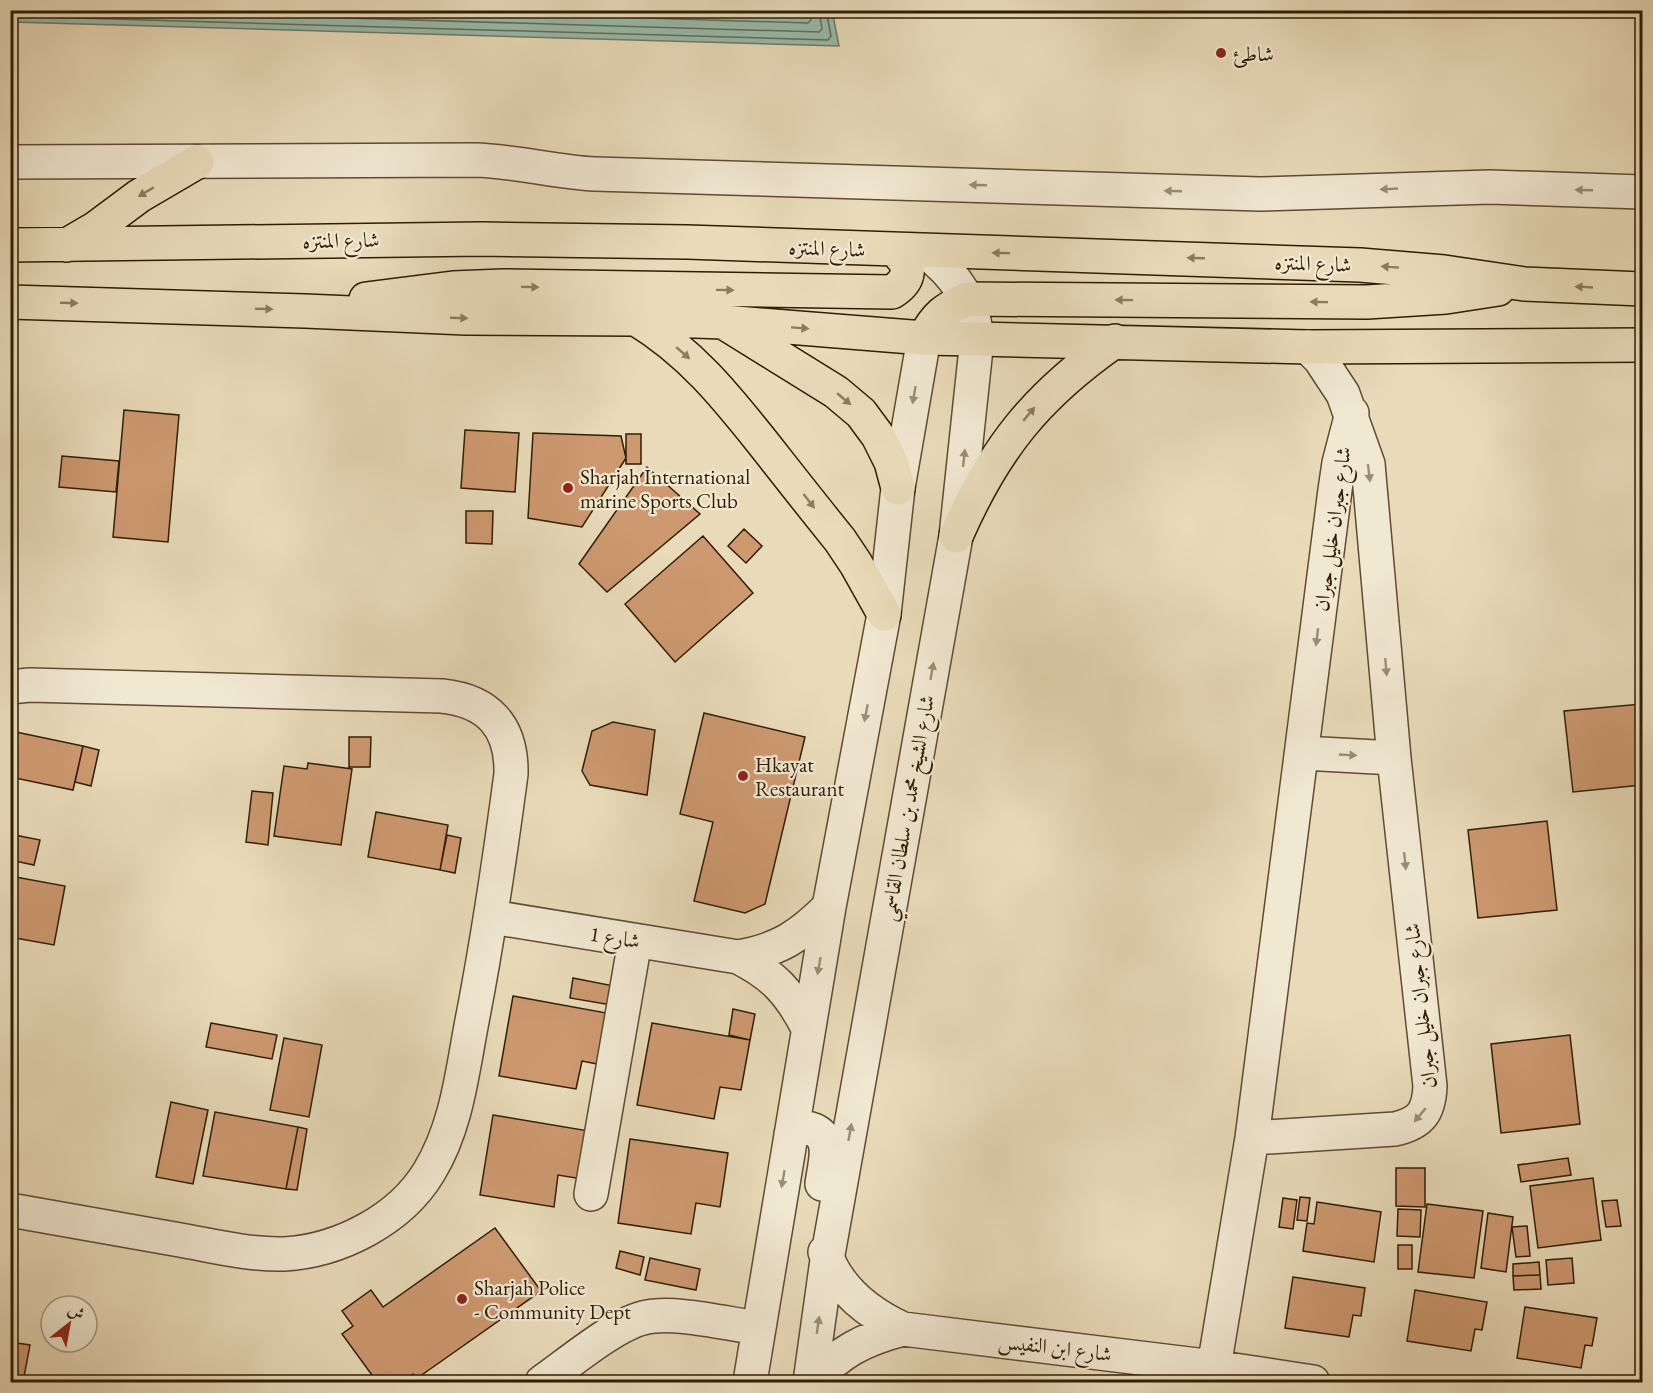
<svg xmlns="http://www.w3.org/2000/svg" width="1653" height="1393" font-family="'EB Garamond',Amiri,serif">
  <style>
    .water { fill: #98bbac; stroke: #6e7c69; stroke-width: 1.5 }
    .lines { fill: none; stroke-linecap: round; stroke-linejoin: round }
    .shore { stroke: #646c58; stroke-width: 1.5 }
    .building { fill: #ce9971; stroke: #2f1d04; stroke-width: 1.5 }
    .minor-casing { stroke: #5e4c32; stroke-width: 36 }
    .major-casing { stroke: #2f1d04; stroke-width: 36 }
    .minor { stroke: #f1e8d2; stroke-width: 33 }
    .major { stroke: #e9dbba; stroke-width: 33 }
    .oneway { fill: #9a8d75 }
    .oneway2 { fill: #8c7c5f }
    .poi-dot { fill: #8f2418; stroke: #f1e8d2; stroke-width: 2 }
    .labels { text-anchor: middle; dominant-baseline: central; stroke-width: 4.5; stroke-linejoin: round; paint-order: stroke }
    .poi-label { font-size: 21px; fill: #2f1d04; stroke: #f1e8d2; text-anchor: start }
    .street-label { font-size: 21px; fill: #2f1d04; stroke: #f1e8d2 }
  </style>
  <rect width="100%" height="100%" fill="#e9dbba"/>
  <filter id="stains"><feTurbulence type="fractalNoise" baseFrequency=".00333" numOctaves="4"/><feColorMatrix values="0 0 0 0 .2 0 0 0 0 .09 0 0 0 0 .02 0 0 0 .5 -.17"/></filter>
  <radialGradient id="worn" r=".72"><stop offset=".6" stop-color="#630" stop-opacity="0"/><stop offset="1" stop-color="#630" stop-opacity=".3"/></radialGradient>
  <path class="water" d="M11 10H832L839 46 11 22Z"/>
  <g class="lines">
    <path class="shore" d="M74 10 819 32 822 29 819 10
      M387 10 808 23 811 20 810 10
      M10 16 828 40 831 36 826 10"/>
  </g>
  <path class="building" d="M124 410 179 415 168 542 113 537Z
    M465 430 519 433 515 492 461 488Z
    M533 433 621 436 626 458 582 527 528 518Z
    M626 434H641V464H626Z
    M62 456 119 461 116 492 59 487Z
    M647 467 700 514 607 592 579 564Z
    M466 511H493L492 544 466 543Z
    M744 529 762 546 746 563 728 546Z
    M703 536 753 593 675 662 625 604Z
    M1642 704V785L1573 792 1564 711Z
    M704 713 805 737 765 904 745 913 694 901 713 822 680 814Z
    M613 722 655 730 647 795 590 785 582 771 592 731Z
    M16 732 83 746 73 790 10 777V759Z
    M349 737H371L370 767H349Z
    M83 746 99 750 91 786 75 782Z
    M308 763 352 769 341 845 274 836 284 766 307 769Z
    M252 791 273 793 268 845 246 842Z
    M376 812 448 825 440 870 368 857Z
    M1547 821 1557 910 1478 918 1468 830Z
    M10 834 40 840 34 865 10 860Z
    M447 835 461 838 455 873 440 870Z
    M10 876 65 886 54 945 10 937Z
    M573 978 614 986 611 1005 570 998Z
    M513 996 612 1014 603 1065 582 1061 576 1089 499 1076Z
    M733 1009 755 1014 750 1040 729 1035Z
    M211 1023 277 1035 272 1059 206 1047Z
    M652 1023 750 1040 741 1090 720 1087 714 1119 637 1105Z
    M1570 1035 1580 1124 1501 1133 1491 1044Z
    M284 1038 322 1045 309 1117 270 1110Z
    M171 1102 208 1110 193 1184 156 1177Z
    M215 1112 298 1127 286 1189 203 1176Z
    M493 1115 589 1131 582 1179 558 1175 554 1207 480 1195Z
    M298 1127 307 1129 297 1190 286 1189Z
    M630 1139 728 1153 720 1207 696 1203 691 1234 618 1223Z
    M1568 1158 1571 1175 1521 1182 1518 1165Z
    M1396 1168H1425V1207L1396 1206Z
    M1593 1178 1601 1240 1538 1248 1530 1186Z
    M1300 1197 1310 1198 1307 1221 1297 1220Z
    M1283 1198 1297 1200 1293 1229 1279 1227Z
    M1617 1200 1621 1226 1606 1227 1602 1201Z
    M1317 1202 1381 1212 1374 1262 1303 1251 1307 1223 1314 1224Z
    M1427 1204 1483 1211 1474 1278 1418 1272Z
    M1398 1209 1421 1210 1420 1237 1397 1236Z
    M1488 1213 1513 1217 1506 1272 1481 1268Z
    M1527 1226 1530 1256 1516 1257 1512 1227Z
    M495 1228 541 1291 416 1379 413 1374 401 1382H377L342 1334 353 1326 342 1311 371 1290 383 1307Z
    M1398 1245H1412V1269H1398Z
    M620 1251 644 1257 640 1275 616 1268Z
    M650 1258 700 1269 696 1290 645 1280Z
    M1572 1258 1574 1283 1548 1285 1546 1260Z
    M1539 1262 1540 1275 1513 1276V1264Z
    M1540 1275 1541 1289 1514 1290 1513 1276Z
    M1293 1277 1365 1288 1361 1316 1353 1315 1349 1337 1285 1328Z
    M1415 1290 1487 1302 1482 1330 1475 1329 1471 1351 1407 1341Z
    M1525 1307 1597 1318 1592 1346 1585 1345 1581 1368 1517 1358Z
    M10 1342 30 1345 23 1382H10Z"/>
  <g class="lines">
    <defs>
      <path id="minor" d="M10 162 475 160C516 161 555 172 595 174L1260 194 1490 187 1642 192
        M10 687 30 685 442 696C489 701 512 727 511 774 500 857 488 939 472 1021 462 1073 457 1126 429 1172 400 1220 339 1251 284 1254 249 1255 214 1246 180 1240 124 1230 67 1220 10 1210
        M1303 753 1394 758
        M492 917 738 957C774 975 790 993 808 1028
        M738 957C779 950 800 936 829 907
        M791 1134C798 1129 805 1126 814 1130 834 1139 824 1166 822 1184
        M1252 1138 1395 1129C1421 1123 1429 1112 1430 1086L1394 758 1368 464 1343 394 1320 359 1308 347
        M591 1194 635 941
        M825 1252C838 1290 868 1313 903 1329L1214 1367 1313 1382
        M1214 1367 1252 1138 1335 490 1339 463 1352 413
        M542 1382C568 1364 614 1325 643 1318 673 1310 727 1324 758 1328
        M750 1382 829 907 884 614 898 488 924 338
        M810 1382 827 1260 956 536 977 339C974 301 955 273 924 251
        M812 1382C839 1352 864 1339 903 1329"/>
      <path id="major" d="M10 245 481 239 687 242 1360 265 1444 272 1524 284 1642 289
        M67 245 96 228 139 196 197 162
        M366 299 453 288 503 286 892 292C911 280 913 264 894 250
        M10 302 305 311 466 318 636 319 724 322 924 338 977 339 1308 347 1642 345
        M636 319C690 352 724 394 763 443 789 476 814 508 840 540L856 564 884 614
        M728 325 836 392 861 413 878 436 891 462 898 488
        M924 338C936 316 944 309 968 299L1367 302 1446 297 1498 289
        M956 536C994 449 1036 396 1115 341"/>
    </defs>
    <use href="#minor" class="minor-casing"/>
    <use href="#major" class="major-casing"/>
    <use href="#minor" class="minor"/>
    <use href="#major" class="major"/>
  </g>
  <defs><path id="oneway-solid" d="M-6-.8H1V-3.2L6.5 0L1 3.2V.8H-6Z" transform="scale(1.5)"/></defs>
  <g class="oneway">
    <use href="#oneway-solid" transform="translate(978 185) rotate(-178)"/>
    <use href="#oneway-solid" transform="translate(1389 189) rotate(177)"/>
    <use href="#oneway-solid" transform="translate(1584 190) rotate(-178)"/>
    <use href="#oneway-solid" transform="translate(1173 191) rotate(-178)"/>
    <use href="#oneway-solid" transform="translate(914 395) rotate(100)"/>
    <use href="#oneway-solid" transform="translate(964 458) rotate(-84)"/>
    <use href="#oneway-solid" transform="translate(1369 473) rotate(83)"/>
    <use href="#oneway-solid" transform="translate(1317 637) rotate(97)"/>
    <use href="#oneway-solid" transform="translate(1386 667) rotate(85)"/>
    <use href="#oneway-solid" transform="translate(932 671) rotate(-80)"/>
    <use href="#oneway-solid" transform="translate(866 713) rotate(101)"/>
    <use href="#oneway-solid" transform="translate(1348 755) rotate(3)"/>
    <use href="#oneway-solid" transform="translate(1405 861) rotate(84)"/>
    <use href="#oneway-solid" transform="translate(819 966) rotate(100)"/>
    <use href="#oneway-solid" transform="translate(1420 1115) rotate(130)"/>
    <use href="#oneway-solid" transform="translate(850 1132) rotate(-80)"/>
    <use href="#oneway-solid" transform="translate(783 1179) rotate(100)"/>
    <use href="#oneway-solid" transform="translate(818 1325) rotate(-82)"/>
  </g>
  <g class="oneway2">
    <use href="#oneway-solid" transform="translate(146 192) rotate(149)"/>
    <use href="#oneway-solid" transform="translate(1001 253) rotate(-179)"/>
    <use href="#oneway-solid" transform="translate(1196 258) rotate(-178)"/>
    <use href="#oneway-solid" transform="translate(1390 267) rotate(-176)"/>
    <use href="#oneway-solid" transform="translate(530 287) rotate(1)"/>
    <use href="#oneway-solid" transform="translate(1584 287) rotate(-177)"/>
    <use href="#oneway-solid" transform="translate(725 290) rotate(1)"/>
    <use href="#oneway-solid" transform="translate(1124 300) rotate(-179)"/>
    <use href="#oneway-solid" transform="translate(1319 302) rotate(-179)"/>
    <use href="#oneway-solid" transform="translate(69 303) rotate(2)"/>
    <use href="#oneway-solid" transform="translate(264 309) rotate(2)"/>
    <use href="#oneway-solid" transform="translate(459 318) rotate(2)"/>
    <use href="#oneway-solid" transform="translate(800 328) rotate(4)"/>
    <use href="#oneway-solid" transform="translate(683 353) rotate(41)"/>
    <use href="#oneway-solid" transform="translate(844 399) rotate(40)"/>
    <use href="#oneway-solid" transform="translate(1029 414) rotate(-50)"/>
    <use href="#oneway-solid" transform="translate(809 501) rotate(52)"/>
  </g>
  <g class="poi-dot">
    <circle cx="1221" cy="53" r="6"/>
    <circle cx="568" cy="488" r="6"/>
    <circle cx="743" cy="776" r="6"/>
    <circle cx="462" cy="1299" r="6"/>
  </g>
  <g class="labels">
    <g class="poi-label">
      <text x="1233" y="53">شاطئ</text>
      <text x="580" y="476">Sharjah International<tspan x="580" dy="24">marine Sports Club</tspan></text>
      <text x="755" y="764">Hkayat<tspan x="755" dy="24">Restaurant</tspan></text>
      <text x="474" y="1287">Sharjah Police<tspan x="474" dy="24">- Community Dept</tspan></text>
    </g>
    <g class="street-label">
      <text transform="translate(341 240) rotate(-1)">شارع المنتزه</text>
      <text transform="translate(827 248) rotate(2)">شارع المنتزه</text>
      <text transform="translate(1313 263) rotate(2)">شارع المنتزه</text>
      <text transform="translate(1332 529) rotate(-82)">شارع جبران خليل جبران</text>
      <text transform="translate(907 808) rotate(-80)">شارع الشيخ محمد بن سلطان القاسمي</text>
      <text transform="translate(615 937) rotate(9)">شارع 1</text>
      <text transform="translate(1420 1006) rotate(-96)">شارع جبران خليل جبران</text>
      <text transform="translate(1055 1347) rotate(7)">شارع ابن النفيس</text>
    </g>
  </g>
  <rect width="1653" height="1393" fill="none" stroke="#e9dbba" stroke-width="36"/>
  <rect x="12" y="12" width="1629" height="1369" fill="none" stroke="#2f1d04" stroke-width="3"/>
  <rect x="18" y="18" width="1617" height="1357" fill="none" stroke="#2f1d04" stroke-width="1.5"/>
  <g transform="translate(69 1324) rotate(31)"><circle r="28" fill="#f1e8d2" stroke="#a39780" stroke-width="1.5"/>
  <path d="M0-4.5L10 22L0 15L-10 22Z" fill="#8f2418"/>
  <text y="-9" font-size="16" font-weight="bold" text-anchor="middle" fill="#2f1d04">ش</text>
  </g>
  <rect width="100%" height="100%" filter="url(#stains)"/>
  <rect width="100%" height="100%" fill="url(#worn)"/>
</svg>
